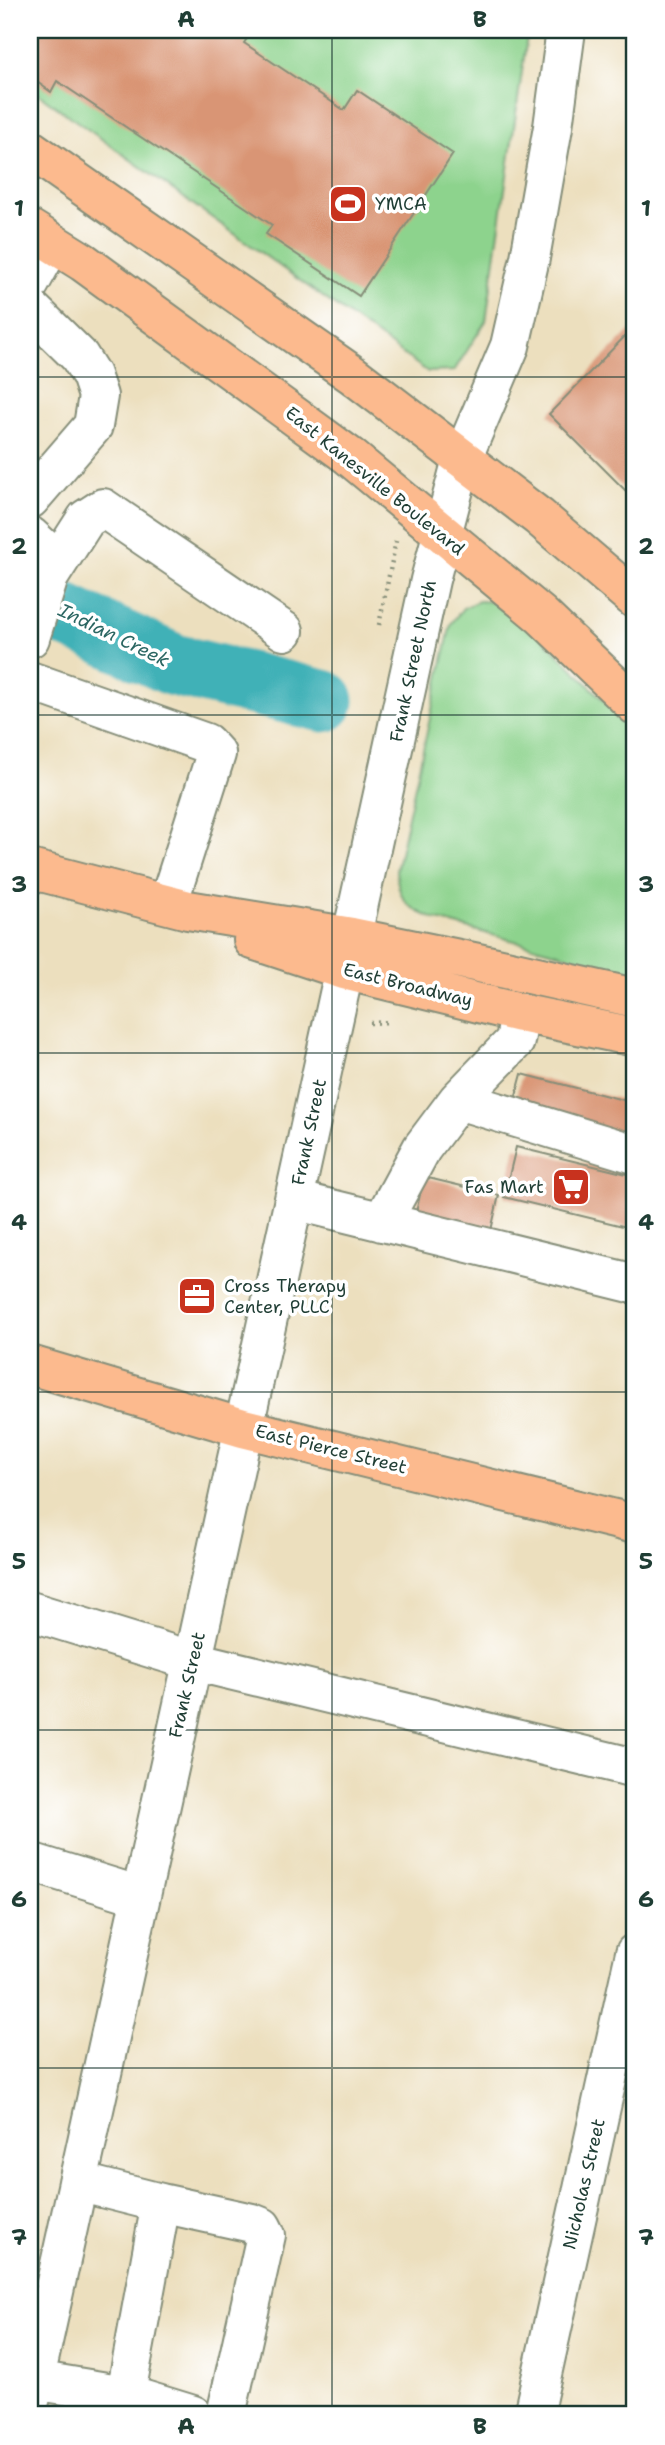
<svg xmlns="http://www.w3.org/2000/svg" width="665" height="2445" font-family="'Shantell Sans',sans-serif">
  <style>
    .green { fill: #8dd38d; stroke: #568860; stroke-width: 2 }
    .lines { fill: none; stroke-linecap: round; stroke-linejoin: round }
    .river { stroke: #40b1b7; stroke-width: 63 }
    .building { fill: #d99575 }
    .minor-casing { stroke: #868e79; stroke-width: 42 }
    .major-casing { stroke: #868e79; stroke-width: 42 }
    .path { stroke: #868e79; stroke-width: 4.5; stroke-dasharray: 2 5; stroke-linecap: butt }
    .minor { stroke: #fff; stroke-width: 38 }
    .major { stroke: #fcba8e; stroke-width: 38 }
    .grid { fill: none; stroke: #1f3d34; stroke-width: 2; stroke-opacity: 0.55 }
    .labels { text-anchor: middle; dominant-baseline: central; stroke-width: 7; stroke-linejoin: round; paint-order: stroke }
    .poi-label { font-size: 18px; fill: #1f3d34; stroke: #fff; text-anchor: start }
    .street-label { font-size: 18px; fill: #1f3d34; stroke: #fff }
    .water-label { font-size: 19px; font-style: italic; fill: #2b6662; stroke: #fff }
    .neatline { fill: none; stroke: #1f3d34; stroke-width: 2.5 }
    .grid-label { font-size: 23px; text-anchor: middle; font-weight: bold; fill: #1f3d34 }
  </style>
  <rect width="100%" height="100%" fill="#fff"/>
  <filter id="ink" filterUnits="userSpaceOnUse"><feTurbulence type="fractalNoise" baseFrequency=".0143" numOctaves="2"/><feDisplacementMap in="SourceGraphic" scale="14" xChannelSelector="R" yChannelSelector="G"/><feConvolveMatrix kernelMatrix="1 2 1 2 8 2 1 2 1" color-interpolation-filters="sRGB"/></filter>
  <filter id="wash" filterUnits="userSpaceOnUse"><feTurbulence type="fractalNoise" baseFrequency=".00686" numOctaves="4" result="noise"/><feDisplacementMap in="SourceGraphic" scale="28" xChannelSelector="R" yChannelSelector="G"/><feGaussianBlur stdDeviation="1.57" result="paint"/><feColorMatrix in="noise" values="0 0 0 0 0 0 0 0 0 0 0 0 0 0 0 0 0 1.4 0 .05"/><feComposite in="paint" operator="in"/></filter>
  <g filter="url(#wash)">
    <rect width="100%" height="100%" fill="#ecdfbe"/>
    <path class="green" d="M30 30H528L486 321 454 371 428 372 30 88Z
      M479 601 498 602 515 610 635 732V974L434 919C407 907 399 902 396 871L451 624 463 608Z"/>
    <g class="lines">
      <path class="river" d="M30 594 60 613 174 665 323 701"/>
    </g>
    <g id="blocks">
      <path class="building" d="M30 30H253L244 43 344 110 357 90 453 154 359 296 266 234 272 225 57 81 51 92 30 77Z
        M635 326V500L549 414Z
        M522 1074 635 1103V1143L512 1111Z
        M516 1147 635 1176V1229L504 1197Z
        M424 1177 499 1195 490 1235 415 1217Z"/>
    </g>
  </g>
  <g filter="url(#ink)">
    <use href="#blocks" fill-opacity="0" stroke="#868e79" stroke-width="2"/>
    <g class="lines">
      <defs>
        <path id="minor" d="M30 283 52 243
          M30 308 79 356 91 375 98 396 93 426 30 499
          M30 536 58 562
          M30 638 49 577 86 519 103 508 284 631
          M30 681 206 743 216 754 168 904
          M458 1100 635 1154
          M294 1200 635 1284
          M382 1222 422 1148 458 1100 515 1041 520 1013
          M30 1611 193 1661 635 1768
          M30 1862 140 1896
          M78 2182 161 2203
          M34 2380 131 2396 193 2415
          M131 2396 127 2388 161 2203 252 2223 262 2227 266 2235 226 2415
          M30 2401 430 580 462 459 510 346 530 258 553 127 566 30
          M533 2415 635 1953"/>
        <path id="major" d="M30 149 353 375 539 517 635 599
          M30 229 83 262 349 456 541 615 635 705
          M30 869 188 910 352 937 474 962 635 998
          M253 940 344 970 520 1013 635 1037
          M30 1365 243 1428 635 1524"/>
      </defs>
      <use href="#minor" class="minor-casing"/>
      <use href="#major" class="major-casing"/>
      <path class="path" d="M379 625 396 541
        M370 1023 389 1022"/>
      <use href="#minor" class="minor"/>
      <use href="#major" class="major"/>
    </g>
  </g>
  <path class="grid" d="M332 30V2415M30 377H635M30 715H635M30 1053H635M30 1392H635M30 1730H635M30 2068H635"/>
  <defs>
    <symbol id="stadium-square" viewBox="-11 -11 22 22"><rect x="-9" y="-9" width="18" height="18" rx="4" fill="#c8321e" stroke="#fff"/><path d="M0-5a6.5 5 0 1 0 0 10a6.5 5 0 1 0 0-10ZM-3.5-1.8h7v3.6h-7Z" fill="#fff"/></symbol>
    <symbol id="supermarket-square" viewBox="-11 -11 22 22"><rect x="-9" y="-9" width="18" height="18" rx="4" fill="#c8321e" stroke="#fff"/><path d="M-6-5.5h2.5l.6 2H6L4.5 2H-2.5L-4.4-4H-6ZM-1.5 3.2a1.3 1.3 0 1 0 .1 0ZM3 3.2a1.3 1.3 0 1 0 .1 0Z" fill="#fff"/></symbol>
    <symbol id="office-square" viewBox="-11 -11 22 22"><rect x="-9" y="-9" width="18" height="18" rx="4" fill="#c8321e" stroke="#fff"/><path d="M-6-3h4V-5.5h4V-3h4V5H-6ZM-1-4.5V-3h2v-1.5ZM-6 0V1H6V0Z" fill="#fff"/></symbol>
  </defs>
  <g fill-rule="evenodd">
    <use href="#stadium-square" x="326" y="182" width="44" height="44"/>
    <use href="#supermarket-square" x="549" y="1165" width="44" height="44"/>
    <use href="#office-square" x="175" y="1274" width="44" height="44"/>
  </g>
  <g class="labels">
    <g class="poi-label">
      <text x="375" y="204">YMCA</text>
      <text x="544" y="1187" text-anchor="end">Fas Mart</text>
      <text x="224" y="1286">Cross Therapy<tspan x="224" dy="21">Center, PLLC</tspan></text>
    </g>
    <g class="street-label">
      <text transform="translate(375 481) rotate(39)">East Kanesville Boulevard</text>
      <text transform="translate(413 661) rotate(-78)">Frank Street North</text>
      <text transform="translate(408 985) rotate(14)">East Broadway</text>
      <text transform="translate(309 1132) rotate(-78)">Frank Street</text>
      <text transform="translate(331 1449) rotate(14)">East Pierce Street</text>
      <text transform="translate(187 1685) rotate(-77)">Frank Street</text>
      <text transform="translate(584 2184) rotate(-77)">Nicholas Street</text>
    </g>
    <g class="water-label">
      <text transform="translate(114 635) rotate(26)">Indian Creek</text>
    </g>
  </g>
  <rect width="665" height="2445" fill="none" stroke="#fff" stroke-width="77"/>
  <rect x="38" y="38" width="588" height="2368" class="neatline"/>
  <g class="grid-label">
    <text x="186" y="27">A</text>
    <text x="480" y="27">B</text>
    <text x="19" y="216">1</text>
    <text x="646" y="216">1</text>
    <text x="19" y="554">2</text>
    <text x="646" y="554">2</text>
    <text x="19" y="892">3</text>
    <text x="646" y="892">3</text>
    <text x="19" y="1230">4</text>
    <text x="646" y="1230">4</text>
    <text x="19" y="1569">5</text>
    <text x="646" y="1569">5</text>
    <text x="19" y="1907">6</text>
    <text x="646" y="1907">6</text>
    <text x="19" y="2245">7</text>
    <text x="646" y="2245">7</text>
    <text x="186" y="2434">A</text>
    <text x="480" y="2434">B</text>
  </g>
</svg>
